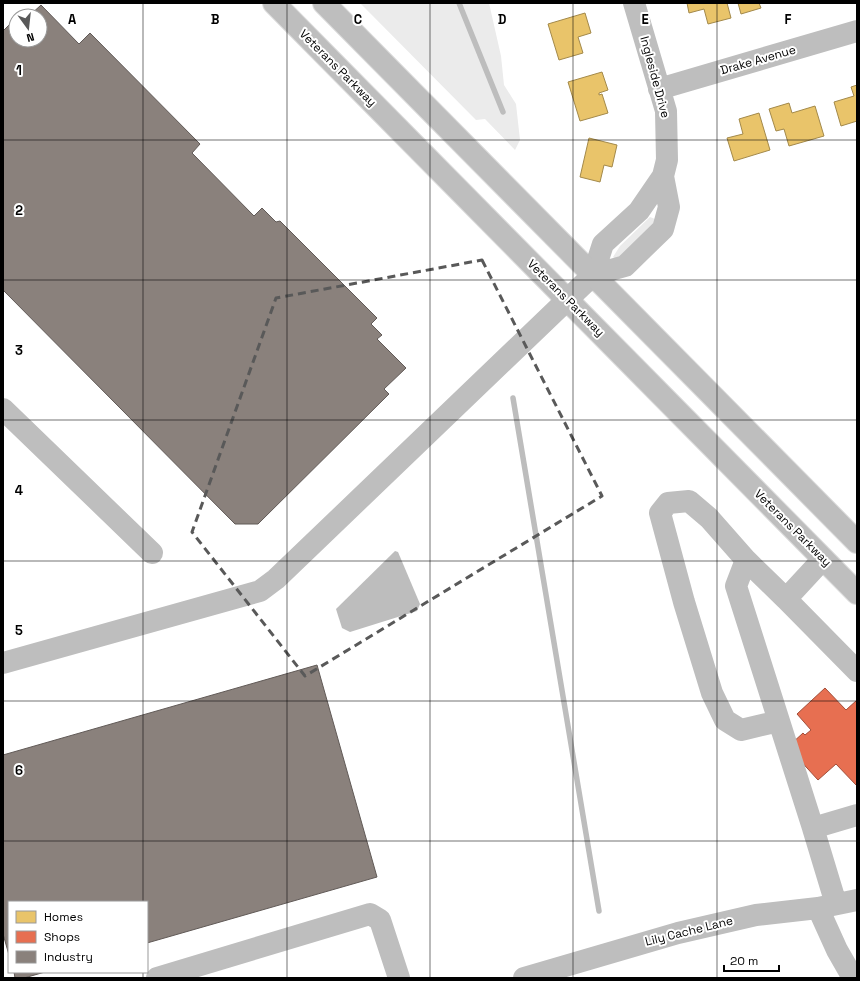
<svg xmlns="http://www.w3.org/2000/svg" width="860" height="981" font-family="'Space Grotesk',sans-serif">
  <style>
    .green { fill: #ebebeb }
    .water { fill: #bdbdbd }
    .homes { fill: #e9c46a; stroke: #a3894a }
    .shops { fill: #e76f51; stroke: #a24e39 }
    .industry { fill: #8a817c; stroke: #615a57 }
    .lines { fill: none; stroke-linecap: round; stroke-linejoin: round }
    .stream { stroke: #bdbdbd; stroke-width: 5.5 }
    .major-casing { stroke: #dbdbdb; stroke-width: 24 }
    .minor { stroke: #bebebe; stroke-width: 22 }
    .major { stroke: #bebebe; stroke-width: 22 }
    .marked { fill: none; stroke: #595959; stroke-width: 3; stroke-dasharray: 8 5; stroke-linejoin: round }
    .grid { fill: none; stroke: #000; stroke-width: 1; stroke-opacity: 0.55 }
    .labels { text-anchor: middle; dominant-baseline: central; stroke-width: 4; stroke-linejoin: round; paint-order: stroke }
    .street-label { font-size: 12px; fill: #000; stroke: #fff }
    .grid-label { font-size: 13px; text-anchor: middle; font-weight: bold; fill: #000; stroke: #fff; stroke-width: 4; stroke-linejoin: round; paint-order: stroke }
  </style>
  <rect width="100%" height="100%" fill="#fff"/>
  <path class="green" d="M360 3H489L501 56 504 85 516 104 520 140 515 150 485 119 476 120Z
    M650 217 655 219V225L617 260 613 257 620 246Z"/>
  <path class="water" d="M395 551 398 552 420 604 417 611 350 632 342 628 336 609Z"/>
  <path class="homes" d="M687 3H727L731 18 708 24 704 9 689 13Z
    M738 3H759L761 8 741 14Z
    M585 13 591 33 578 37 583 53 559 60 548 24Z
    M602 72 608 90 599 93V95L602 94 608 113 580 121 568 82Z
    M857 85V121L841 126 834 102 854 96 851 87Z
    M789 103 792 113 815 106 824 136 789 146 784 129 776 131 769 109Z
    M759 113 770 150 734 161 727 138 743 134 739 119Z
    M589 138 617 145 612 167 604 165 600 182 580 177Z"/>
  <path class="shops" d="M825 688 846 710 857 700V786L836 764 818 780 797 757 791 744 803 733 805 735 811 730 797 714Z"/>
  <path class="industry" d="M41 5 79 44 90 33 200 144 192 153 254 216 262 208 276 222 280 221 377 318 371 324 382 335 377 339 406 368 384 389 389 394 258 524H235L3 290V31L13 21 16 23V40H40V16H29Z
    M317 665 377 877 147 943V902H9V955L3 934V755Z
    M14 972H45L24 978H15Z"/>
  <g class="lines">
    <path class="stream" d="M459 3 503 112
      M513 398 599 911"/>
    <defs>
      <path id="major" d="M274 3 857 593
        M324 3 857 542"/>
    </defs>
    <use href="#major" class="major-casing"/>
    <path class="minor" d="M659 89 857 31
      M593 275 603 244 639 211 663 176 667 160 666 111 634 3
      M3 409 152 553
      M823 559 786 599 857 671
      M746 560 709 518 689 501 668 503 660 513 684 602 712 693 725 720 741 730 779 721
      M786 599 746 560 736 586 813 828
      M3 663 260 591 276 579 593 275 625 266 663 229 669 207 663 176
      M836 904 813 828 857 815
      M818 908 837 950 853 978
      M157 978 370 914 380 920 399 978
      M524 978 678 933 756 915 818 908 857 900"/>
    <use href="#major" class="major"/>
  </g>
  <path class="marked" d="M482 260 602 496 305 676 192 532 276 298Z"/>
  <path class="grid" d="M143 3V902M287 3V978M430 3V978M573 3V978M717 3V978M3 140H857M3 280H857M3 420H857M3 561H857M3 701H857M3 841H857M143 972V978"/>
  <g class="labels">
    <g class="street-label">
      <text transform="translate(758 60) rotate(-16)">Drake Avenue</text>
      <text transform="translate(338 68) rotate(45)">Veterans Parkway</text>
      <text transform="translate(655 77) rotate(75)">Ingleside Drive</text>
      <text transform="translate(566 298) rotate(45)">Veterans Parkway</text>
      <text transform="translate(793 528) rotate(45)">Veterans Parkway</text>
      <text transform="translate(689 931) rotate(-14)">Lily Cache Lane</text>
    </g>
  </g>
  <g class="grid-label">
    <text x="72" y="24">A</text>
    <text x="215" y="24">B</text>
    <text x="358" y="24">C</text>
    <text x="502" y="24">D</text>
    <text x="645" y="24">E</text>
    <text x="788" y="24">F</text>
    <text x="19" y="75">1</text>
    <text x="19" y="215">2</text>
    <text x="19" y="355">3</text>
    <text x="19" y="495">4</text>
    <text x="19" y="635">5</text>
    <text x="19" y="775">6</text>
  </g>
  <rect width="860" height="981" fill="none" stroke="#000000" stroke-width="8"/>
  <rect x="8" y="901" width="140" height="72" fill="#ffffff" stroke="#999999"/>
  <rect x="16" y="911" width="20" height="12" fill="#e9c46a" stroke="#999999"/>
  <text x="44" y="921" font-size="12" fill="#000000">Homes</text>
  <rect x="16" y="931" width="20" height="12" fill="#e76f51" stroke="#999999"/>
  <text x="44" y="941" font-size="12" fill="#000000">Shops</text>
  <rect x="16" y="951" width="20" height="12" fill="#8a817c" stroke="#999999"/>
  <text x="44" y="961" font-size="12" fill="#000000">Industry</text>
  <g transform="translate(28 28) rotate(165)"><circle r="19" fill="#ffffff" stroke="#999999"/>
  <path d="M0-3L7 15L0 10L-7 15Z" fill="#595959"/>
  <text y="-6" font-size="11" font-weight="bold" text-anchor="middle" fill="#000000">N</text>
  </g>
  <path d="M724 965v6h55v-6" fill="none" stroke="#000000" stroke-width="2"/>
  <text x="730" y="965" font-size="12" fill="#000000" stroke="#ffffff" stroke-width="3" paint-order="stroke">20 m</text>
</svg>
